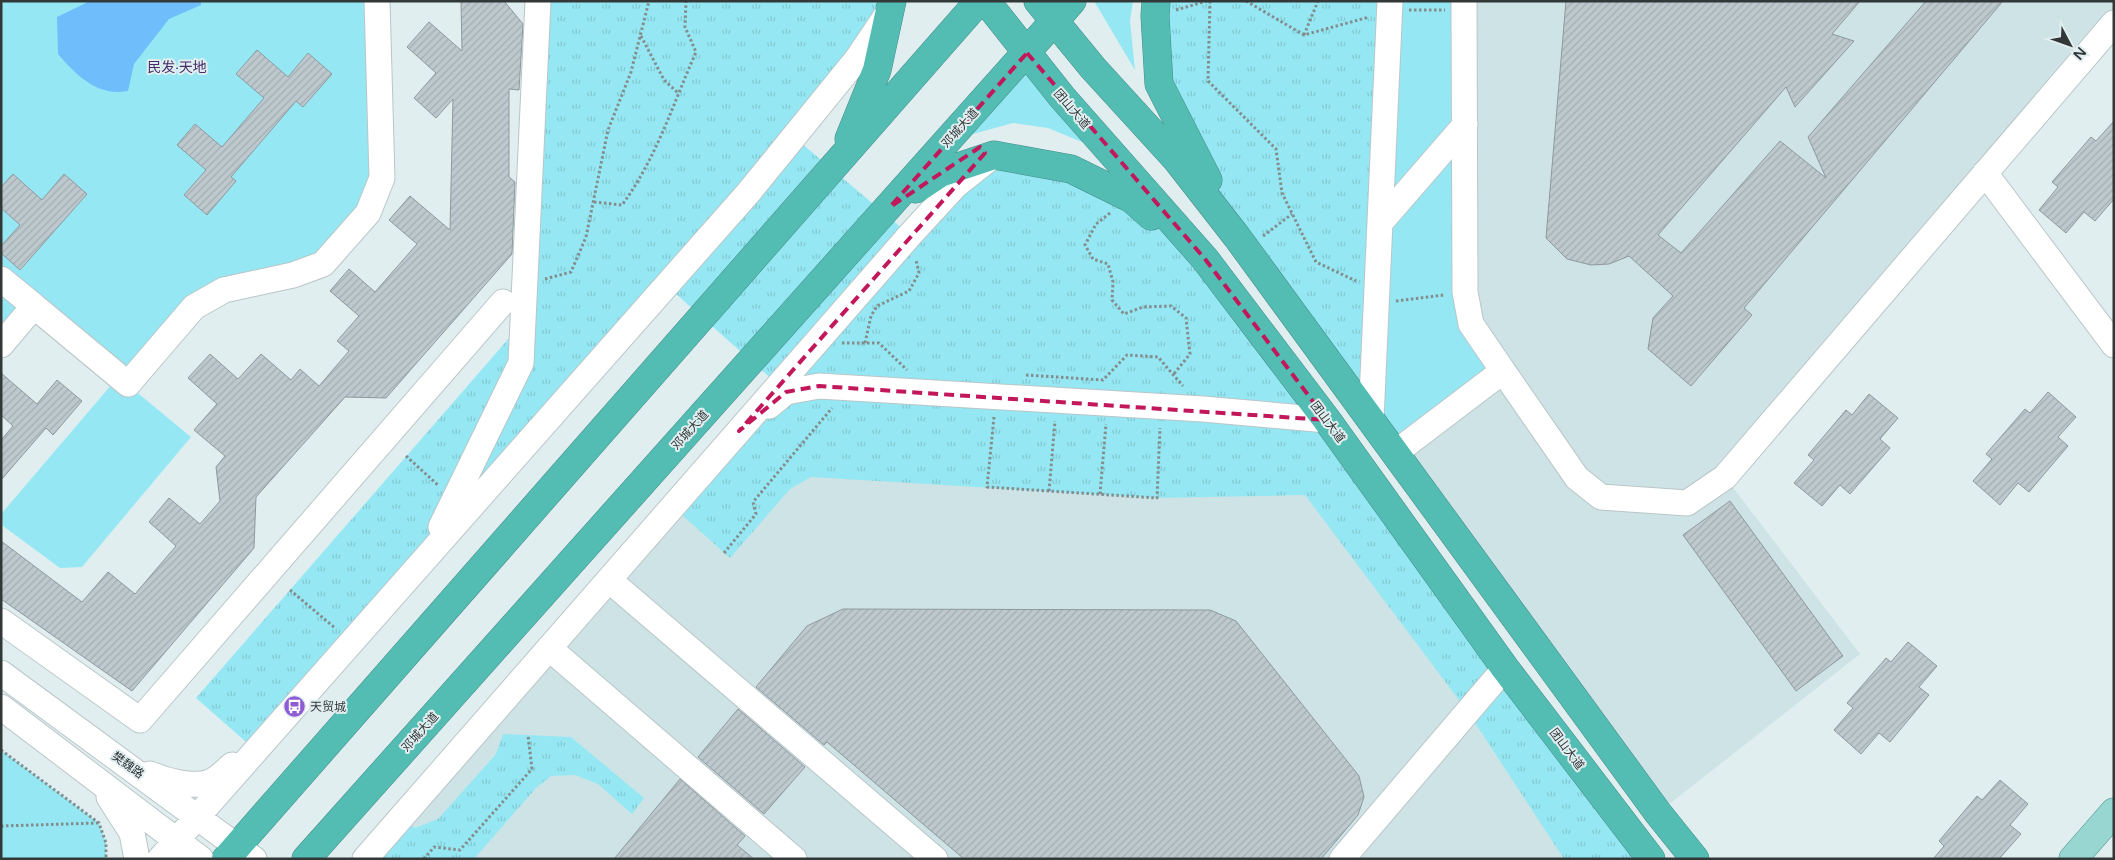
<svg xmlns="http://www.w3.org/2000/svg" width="2115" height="860" font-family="'Varela Round','Noto Sans SC',sans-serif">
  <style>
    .built { fill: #cde3e6 }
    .green { fill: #95e8f3 }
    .park { fill: url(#park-tufts) }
    .water { fill: #6fbefb }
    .building { fill: url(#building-hatch); stroke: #8e999e }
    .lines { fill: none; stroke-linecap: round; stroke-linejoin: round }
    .minor-casing { stroke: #b9c6c8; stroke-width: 27 }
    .major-casing { stroke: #478d88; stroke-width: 29 }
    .highway-casing { stroke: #478d88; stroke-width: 29 }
    .path { stroke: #848d8e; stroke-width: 3; stroke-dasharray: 2.5 2.5; stroke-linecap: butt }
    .minor { stroke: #fff; stroke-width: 25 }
    .major { stroke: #98d7d1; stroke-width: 28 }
    .highway { stroke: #53bcb3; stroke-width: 28 }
    .marked { fill: none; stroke: #c2185b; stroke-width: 4; stroke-dasharray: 10 6; stroke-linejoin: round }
    .labels { text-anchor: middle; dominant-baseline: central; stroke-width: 4; stroke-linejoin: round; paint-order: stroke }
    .street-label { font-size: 12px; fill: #323738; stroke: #e1eef0 }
    .poi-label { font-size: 12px; fill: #323738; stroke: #e1eef0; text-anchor: start }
    .neighbourhood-label { font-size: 14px; fill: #452e69; stroke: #e1eef0 }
  </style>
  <defs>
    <pattern id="park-tufts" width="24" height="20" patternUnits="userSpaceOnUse" patternTransform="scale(1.25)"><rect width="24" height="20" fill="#95e8f3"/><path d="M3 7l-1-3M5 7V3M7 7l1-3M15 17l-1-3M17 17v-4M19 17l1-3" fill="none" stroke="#81c8d1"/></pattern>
    <pattern id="building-hatch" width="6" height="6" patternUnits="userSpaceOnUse" patternTransform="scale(1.25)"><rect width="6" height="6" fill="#bdc9ce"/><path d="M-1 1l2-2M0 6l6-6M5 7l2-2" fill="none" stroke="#a3adb2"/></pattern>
  </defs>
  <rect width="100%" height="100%" fill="#e1eef0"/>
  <path class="built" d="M1390 1H2114V23L1725 477 1860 654 1658 813 1371 420Z
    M1327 420 1651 859H365L739 431Z"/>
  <path class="green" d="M1 1H377L382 178 323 264 224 290 128 385 191 437 82 567 60 568 3 526 2 513 118 377 34 307 1 345Z
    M1094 1H1133L1130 21 1135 70Z
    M1390 1H1464L1465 292 1503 371 1395 453 1371 420Z
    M1028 69 1087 144 1048 128 1013 123 962 137Z
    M1 750 99 823 106 843V859H1Z"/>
  <path class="park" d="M538 1H892L794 137 910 235 994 155 1132 199 1205 259 1651 859H1564L1468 712 1305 495 1157 498 811 477 790 489 730 558 673 507 786 392 666 285 253 748 196 698 524 321Z
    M1156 1H1390L1371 420 1237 237 1159 84Z
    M503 734 571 737 644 798 632 814 598 784 575 775 551 776 536 788 474 859H365L402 817 415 828 438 819 496 754Z"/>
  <path class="water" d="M90 1H201V5L169 19 134 64 128 91C98 97 76 75 58 54L57 17Z"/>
  <path class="building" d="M461 1H504L523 24 519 90 509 89V177L515 182 512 254 386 398 345 397 256 497 254 548 132 691 1 599V541L82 602 108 572 135 594 176 546 149 522 169 498 200 524 220 501 216 467 225 456 194 430 217 404 188 378 210 354 238 379 261 354 291 380 300 369 319 386 349 351 337 341 359 316 330 291 349 269 375 292 417 244 389 220 410 196 450 230 453 99 436 118 414 98 436 73 407 47 429 22 462 51Z
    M1566 1H1860L1832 34 1854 41 1795 107 1786 87 1658 235 1681 253 1780 141 1826 178 1808 137 1926 1H2003L1744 308 1752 315 1691 386 1648 349 1653 318 1673 296 1629 256 1609 264 1591 265 1567 259 1546 238Z
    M257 50 288 77 308 53 332 74 303 107 296 101 231 177 236 181 207 215 184 195 206 170 177 145 195 124 222 147 264 98 236 74Z
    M2114 121V199L2095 221 2084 212 2066 233 2039 210 2058 187 2052 182 2091 137 2096 141Z
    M13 174 42 200 64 174 87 194 20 270 1 253V246L20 225 1 208V187Z
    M1 373 37 404 57 380 82 401 53 435 46 428 1 480V440L13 426 1 415Z
    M2048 392 2076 417 2058 437 2068 446 2029 492 2018 483 2000 505 1973 481 1992 459 1986 454 2025 409 2030 413Z
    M1869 394 1898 418 1880 439 1890 448 1850 494 1840 485 1822 506 1794 483 1814 460 1808 455 1846 410 1852 415Z
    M1730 501 1843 656 1796 691 1683 535Z
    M843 609 1210 610 1236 621 1359 776 1364 797 1358 815 1321 859H964L827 742 824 745 756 687 807 626Z
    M1908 642 1937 666 1919 687 1929 695 1890 742 1879 733 1861 754 1834 730 1853 708 1847 703 1886 658 1891 662Z
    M738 709 805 767 764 814 698 757Z
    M680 779 745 836 737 845 754 859H614Z
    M2000 780 2028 804 2010 825 2021 834 1999 859H1933L1944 846 1939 841 1977 796 1982 800Z"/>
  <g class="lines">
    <defs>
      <path id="minor" d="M1464 1 1465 292 1471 324 1503 371
        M1985 173 2114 345
        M1380 223 1465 125
        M1 279 34 306 1 345
        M34 306 128 384 194 307 224 290 293 275 323 264 368 213 382 178 377 1
        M769 406 786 392 819 386 1203 409 1327 420
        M1371 420 1390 1
        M1395 453 1503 371 1577 478 1601 497 1687 503 1725 477 2114 23
        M441 527 521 363 538 1
        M609 580 935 859
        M1 621 140 720 503 302
        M549 648 794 859
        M1 673 254 859
        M1 707 201 859
        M150 774C166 781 192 788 210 782 218 779 226 770 232 765
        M109 797 132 833 137 859
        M160 859 749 192 857 59 888 13
        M365 859 910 235 955 186 989 159
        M1342 859 1505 668"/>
      <path id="major" d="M2073 859 2114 812"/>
      <path id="highway" d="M986 1 1062 97 1205 259 1327 420 1505 668 1651 859
        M1038 1 1093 68 1177 160 1237 237 1658 813 1695 859
        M1156 1 1155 16 1159 84 1208 180
        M849 139 877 70 892 1
        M916 189 940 173 994 155 1071 169 1132 199 1151 216
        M226 859 979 1
        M306 859 1072 1"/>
    </defs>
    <use href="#minor" class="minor-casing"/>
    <use href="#major" class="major-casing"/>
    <use href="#highway" class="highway-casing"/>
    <path class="path" d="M1210 1 1208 81 1276 149 1282 193 1316 262 1356 281
      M1246 1 1304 35 1369 17
      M1176 10 1207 1
      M1409 10H1445
      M1304 35 1318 1
      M641 36 664 80 678 93
      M594 202 622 205C656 159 673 104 696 52L685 27 686 1
      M1110 213 1096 224 1085 245 1093 259 1108 264 1113 282 1112 300 1124 314 1143 307 1171 306 1186 318 1190 354 1173 375
      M1263 236 1292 214
      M545 279 571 272 586 237 608 130 631 72 649 1
      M1396 301 1444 295
      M842 343H879L907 370
      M865 343 871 316 877 306 909 291 919 273 916 260
      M1026 375 1103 380 1127 355 1158 357 1183 386
      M994 417 987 487 1157 498 1160 428
      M406 456 439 486
      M1049 491 1055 421
      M1100 494 1106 424
      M724 553 756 514 753 502 832 408
      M290 590 335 628
      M1 750 99 823 106 843V859
      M1 826 98 823
      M424 859 434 847 460 850 532 769 528 735"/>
    <use href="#minor" class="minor"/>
    <use href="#major" class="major"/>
    <use href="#highway" class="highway"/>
  </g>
  <path class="marked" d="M1027 53 1205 259 1327 420 819 386 786 392 739 431 985 153 980 147 890 207Z"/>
  <defs>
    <symbol id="bus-disc" viewBox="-11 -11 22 22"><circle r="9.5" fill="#8e5dd6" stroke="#e1eef0"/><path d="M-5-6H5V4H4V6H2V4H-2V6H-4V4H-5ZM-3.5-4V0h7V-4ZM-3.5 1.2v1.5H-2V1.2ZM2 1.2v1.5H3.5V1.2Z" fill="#fff"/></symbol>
  </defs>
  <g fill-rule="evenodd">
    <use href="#bus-disc" x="282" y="694" width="25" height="25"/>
  </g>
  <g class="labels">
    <g class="street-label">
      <text transform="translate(1072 109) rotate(49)">团山大道</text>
      <text transform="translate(960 128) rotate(-48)">邓城大道</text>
      <text transform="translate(1328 422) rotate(53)">团山大道</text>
      <text transform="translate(690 430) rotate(-48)">邓城大道</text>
      <text transform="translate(420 732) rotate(-48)">邓城大道</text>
      <text transform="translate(1567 749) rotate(53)">团山大道</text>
      <text transform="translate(128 765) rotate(36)">樊魏路</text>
    </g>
    <g class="poi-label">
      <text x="310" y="707">天贸城</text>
    </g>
    <g class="neighbourhood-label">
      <text x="177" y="67">民发·天地</text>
    </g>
  </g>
  <rect width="2115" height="860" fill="none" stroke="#323738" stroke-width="5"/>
  <g transform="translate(2070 45) rotate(131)" stroke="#e1eef0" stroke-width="4" paint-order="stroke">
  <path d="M0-4L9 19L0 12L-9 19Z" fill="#323738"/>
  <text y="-8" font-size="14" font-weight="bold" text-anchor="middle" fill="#323738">N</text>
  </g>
</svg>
